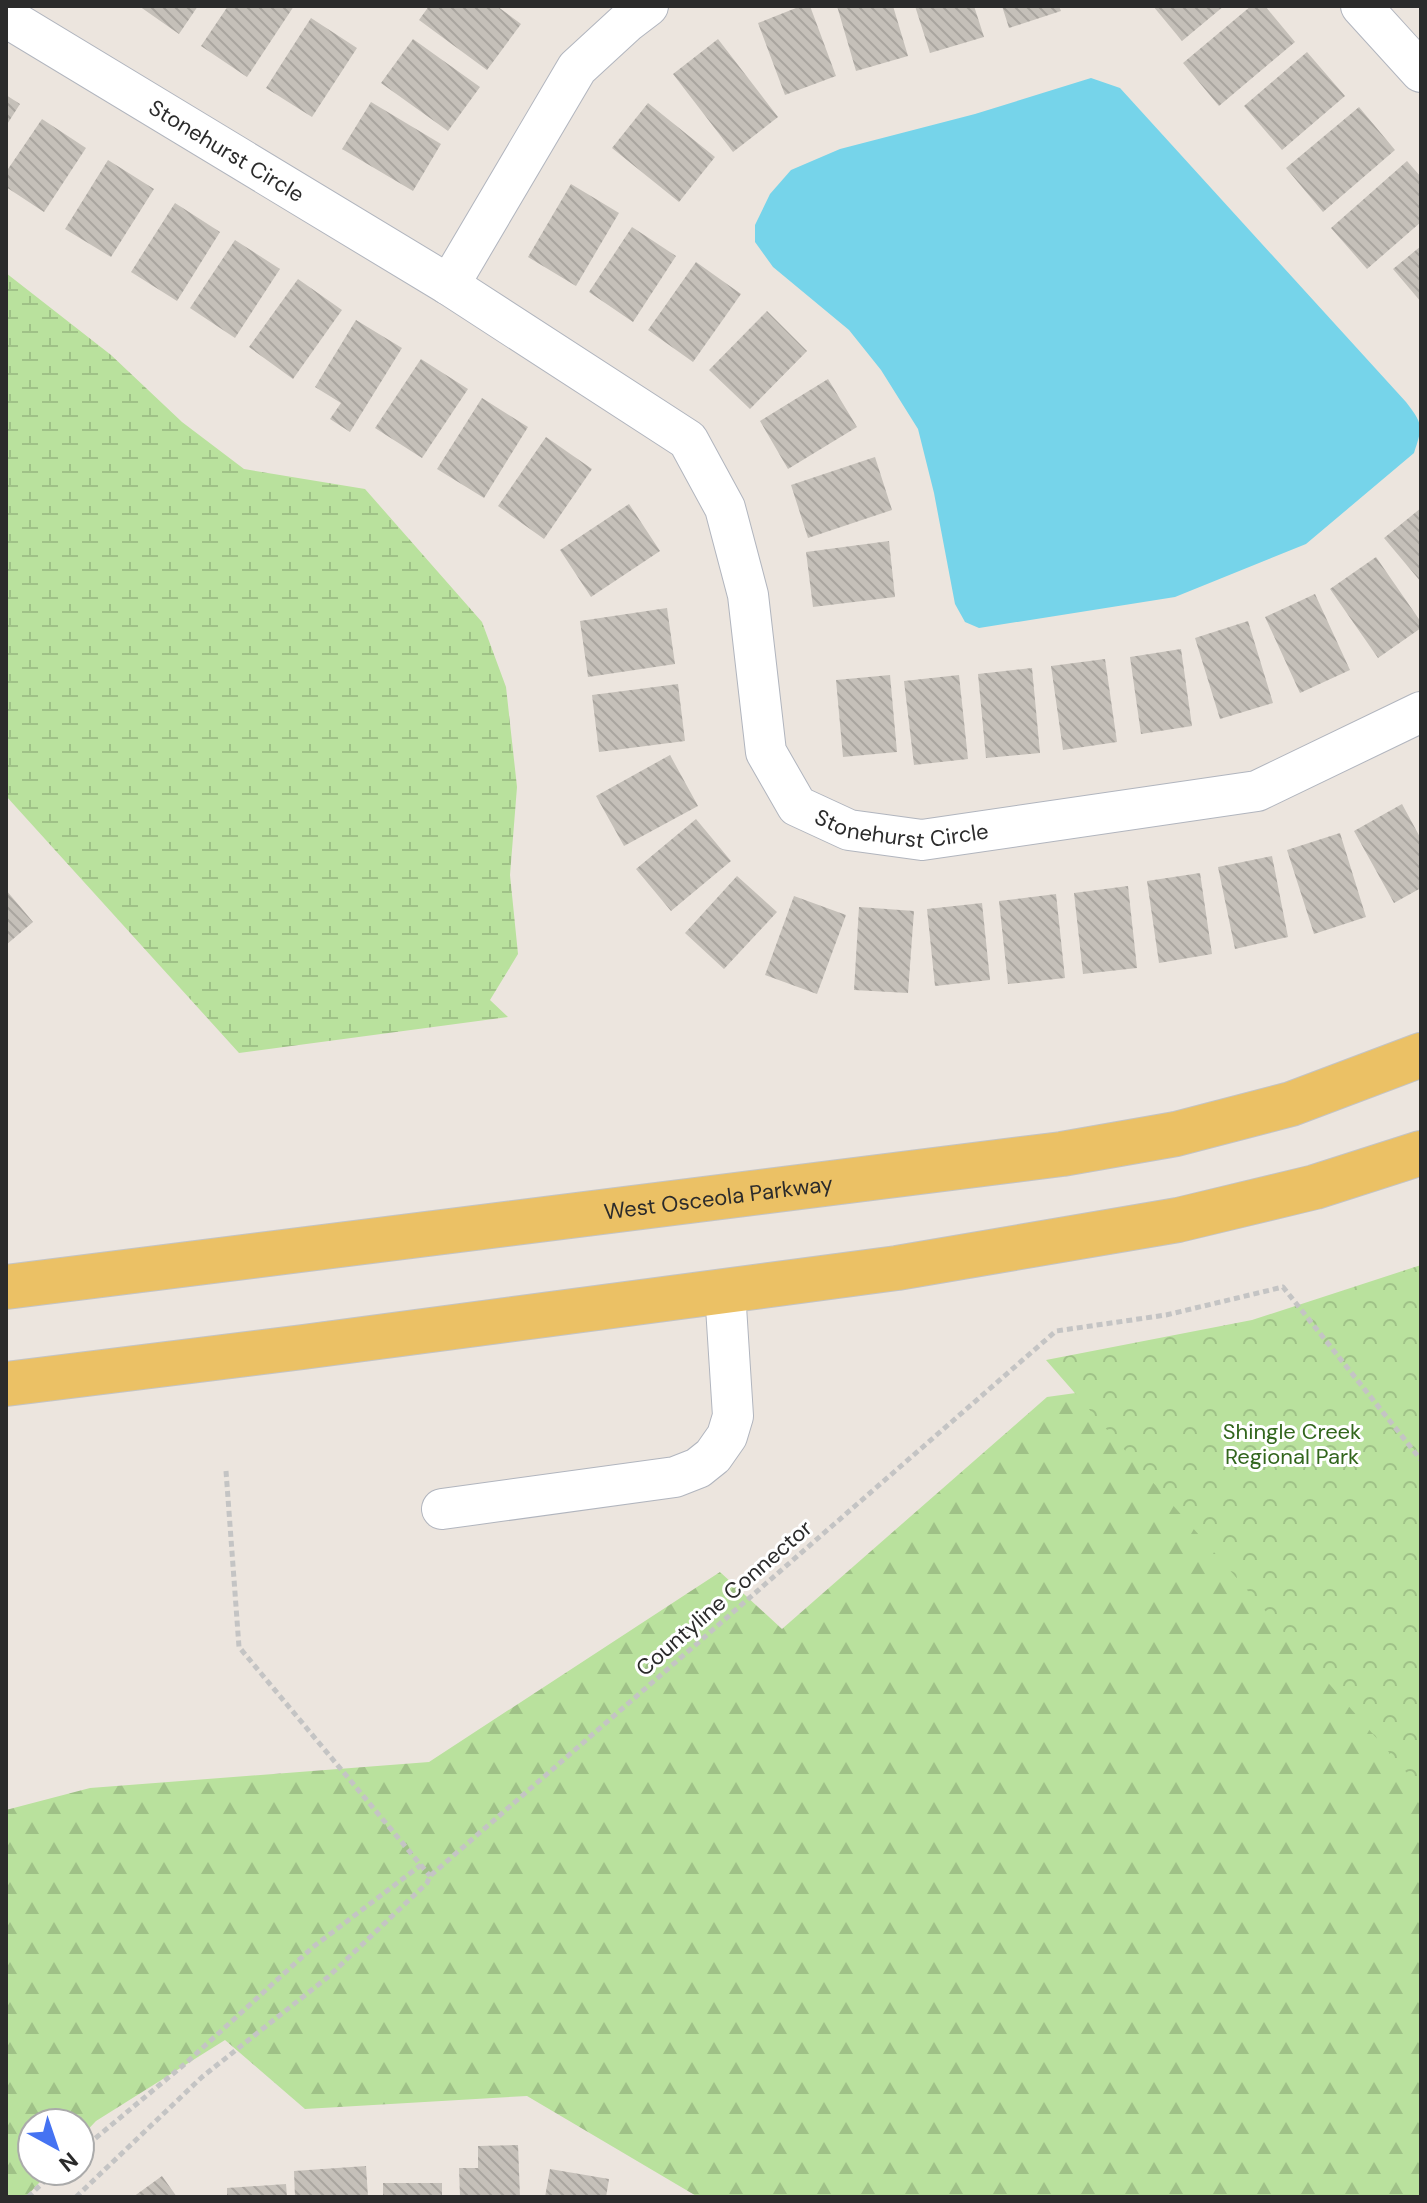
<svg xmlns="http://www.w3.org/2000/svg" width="1427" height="2203" font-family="'DM Sans',sans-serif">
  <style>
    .forest { fill: url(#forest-firs) }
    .wetland { fill: url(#wetland-marsh) }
    .park { fill: url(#park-crowns) }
    .water { fill: #76d4ea }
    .building { fill: url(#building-back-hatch) }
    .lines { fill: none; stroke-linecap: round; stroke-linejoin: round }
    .minor-casing { stroke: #b1b5be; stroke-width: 42 }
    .major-casing { stroke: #c4c4c4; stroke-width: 46 }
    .path { stroke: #c4c4c4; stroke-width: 5; stroke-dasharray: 6 4; stroke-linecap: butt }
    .minor { stroke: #fff; stroke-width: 40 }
    .major { stroke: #ebc165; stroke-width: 44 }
    .labels { text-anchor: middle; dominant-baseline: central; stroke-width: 6; stroke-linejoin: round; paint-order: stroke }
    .street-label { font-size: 22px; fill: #2b2b2b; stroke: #fff }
    .park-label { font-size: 22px; fill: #32661d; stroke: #fff }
  </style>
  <defs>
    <pattern id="forest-firs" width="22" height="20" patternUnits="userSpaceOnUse" patternTransform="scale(2)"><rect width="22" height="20" fill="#b9e19d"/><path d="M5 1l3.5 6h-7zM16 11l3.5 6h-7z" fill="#9fc187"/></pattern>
    <pattern id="wetland-marsh" width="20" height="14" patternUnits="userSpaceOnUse" patternTransform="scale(2)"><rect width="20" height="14" fill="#b9e19d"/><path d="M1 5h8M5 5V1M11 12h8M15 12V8" fill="none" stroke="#9fc187"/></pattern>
    <pattern id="park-crowns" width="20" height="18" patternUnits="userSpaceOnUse" patternTransform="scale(2)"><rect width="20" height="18" fill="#b9e19d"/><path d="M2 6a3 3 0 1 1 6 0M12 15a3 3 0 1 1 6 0" fill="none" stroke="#9fc187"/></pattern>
    <pattern id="building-back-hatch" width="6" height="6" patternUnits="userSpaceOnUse" patternTransform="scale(2)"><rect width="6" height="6" fill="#c5c0b9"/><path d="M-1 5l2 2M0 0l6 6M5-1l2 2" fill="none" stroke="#a9a59f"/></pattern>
  </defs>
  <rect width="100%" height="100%" fill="#ece5de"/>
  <path class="forest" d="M1255 1368 1421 1556V2197H698L527 2096 305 2109 225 2040 96 2121 80 2138V2123H32V2171H50L26 2197H6V1810L90 1788 429 1762 720 1572 782 1629 1047 1397Z"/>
  <path class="wetland" d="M6 273 111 355 182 422 244 469 365 489 482 622 506 687 517 787 510 875 518 954 490 1000 508 1017 239 1053 6 796Z"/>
  <path class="park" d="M1421 1265V1789L1046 1360 1252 1320Z"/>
  <path class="water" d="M1091 78 1120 88 1406 402C1423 424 1423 426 1414 453L1306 544 1175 597 979 628 965 622 955 604 934 493 918 429 881 370 849 330 773 267 755 242V225L770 194 791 170 840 149 975 114Z"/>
  <path class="building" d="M139 6H198L179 34Z
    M228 6H294L247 77 201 46Z
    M429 6H497L521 24 487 70 419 20Z
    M801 6H810L836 76 785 95 758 23Z
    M837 6H893L908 56 856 71Z
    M915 6H974L984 37 930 53Z
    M1002 6H1059L1061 11 1009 28Z
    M1153 6H1224L1182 41Z
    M1251 6H1265L1295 42 1219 106 1183 63Z
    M311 18 357 48 312 117 266 88Z
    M413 39 480 87 448 131 381 83Z
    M718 39 778 117 733 152 673 74Z
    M1307 52 1345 96 1282 150 1244 106Z
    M6 95 20 104 6 126Z
    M371 102 441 144 413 191 342 149Z
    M648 103 715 157 679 202 612 148Z
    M1359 107 1395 150 1323 212 1286 168Z
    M42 119 86 148 44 212 6 187V172Z
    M108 160 154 189 111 257 65 229Z
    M1407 161 1421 177V222L1367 269 1331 228Z
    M571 184 619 213 576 286 528 257Z
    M175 203 220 232 177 301 131 272Z
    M632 227 676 256 633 322 589 292Z
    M235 240 280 269 235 338 190 308Z
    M1421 246V302L1393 269Z
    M696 262 741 294 693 362 648 330Z
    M298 279 342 310 293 379 249 347Z
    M767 311 807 351 750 409 709 370Z
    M356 320 402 348 350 432 330 419 341 403 315 387Z
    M421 359 468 389 422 458 375 428Z
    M828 379 857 427 788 469 760 421Z
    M482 398 528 427 484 498 437 469Z
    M546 437 592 469 544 539 498 506Z
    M875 457 892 510 808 538 791 485Z
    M629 504 660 551 591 597 560 550Z
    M1421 508V582L1384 538Z
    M889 541 895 597 813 607 806 552Z
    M1376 557 1421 622V628L1378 658 1330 589Z
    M1315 594 1350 670 1300 693 1265 617Z
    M667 608 675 664 588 677 580 621Z
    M1248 621 1273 703 1220 719 1195 638Z
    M1181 649 1192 726 1141 734 1130 657Z
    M1105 659 1117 742 1063 750 1051 666Z
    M1032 668 1040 753 986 758 978 674Z
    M890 675 897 752 843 757 836 680Z
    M959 675 968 759 914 765 904 681Z
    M678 684 685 741 599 752 592 695Z
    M670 755 698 806 624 846 596 796Z
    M1402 804 1421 839V888L1394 903 1354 831Z
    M696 819 731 861 671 911 636 869Z
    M1340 833 1366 917 1314 934 1287 850Z
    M1272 856 1288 937 1235 949 1218 867Z
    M1200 873 1212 954 1159 963 1147 881Z
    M737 876 777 912 724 969 685 933Z
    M1128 886 1137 968 1083 974 1074 893Z
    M6 890 33 922 6 945Z
    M1056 894 1065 978 1008 984 999 901Z
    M794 896 846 915 817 994 765 975Z
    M982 903 990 980 935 986 927 909Z
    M859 907 914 911 908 993 854 990Z
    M518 2145 520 2197H460L459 2168H478V2146Z
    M366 2166 368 2197H295L294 2171Z
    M550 2169 609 2179 606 2197H545Z
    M162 2176 177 2197H133Z
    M383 2183H442V2197H383Z
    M286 2184 287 2197H227V2188Z"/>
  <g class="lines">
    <defs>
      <g id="minor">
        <path d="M1361 6 1421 72"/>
        <path id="s1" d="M6 17 449 285 688 440 725 508 748 595 766 752 797 806 849 830 922 840 1257 791 1421 712"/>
        <path d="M449 285 577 68 627 22 648 6"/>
        <path d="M442 1509 675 1477 698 1468 713 1456 727 1436 733 1416 725 1291"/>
      </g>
      <g id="major">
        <path id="s2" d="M6 1287 1062 1154 1176 1134 1291 1104 1421 1055"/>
        <path d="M6 1384 303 1347 897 1268 1178 1220 1315 1187 1421 1153"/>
      </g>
    </defs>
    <use href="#minor" class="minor-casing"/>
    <use href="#major" class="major-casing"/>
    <path class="path" d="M226 1471 239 1647 430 1876
      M80 2151 186 2063 313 1947 421 1865
      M28 2197 55 2171
      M76 2197 202 2077 328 1977 427 1883 430 1876 1056 1331 1166 1315 1283 1287 1421 1460"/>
    <use href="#minor" class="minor"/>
    <use href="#major" class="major"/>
  </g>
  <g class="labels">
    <g class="street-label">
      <text stroke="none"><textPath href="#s1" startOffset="258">Stonehurst Circle</textPath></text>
      <text stroke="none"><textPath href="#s1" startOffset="1300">Stonehurst Circle</textPath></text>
      <text stroke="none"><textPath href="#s2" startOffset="718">West Osceola Parkway</textPath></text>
      <text transform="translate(724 1598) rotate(-41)">Countyline Connector</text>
    </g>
    <g class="park-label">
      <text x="1292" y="1431">Shingle Creek<tspan x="1292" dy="25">Regional Park</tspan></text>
    </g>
  </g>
  <rect width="1427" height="2203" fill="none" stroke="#2b2b2b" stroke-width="16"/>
  <g transform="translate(56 2147) rotate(140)"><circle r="38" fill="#ffffff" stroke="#aaaaaa" stroke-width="2"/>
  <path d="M0-6L14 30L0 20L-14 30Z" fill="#4573f2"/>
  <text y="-12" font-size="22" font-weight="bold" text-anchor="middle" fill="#2b2b2b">N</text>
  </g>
</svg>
